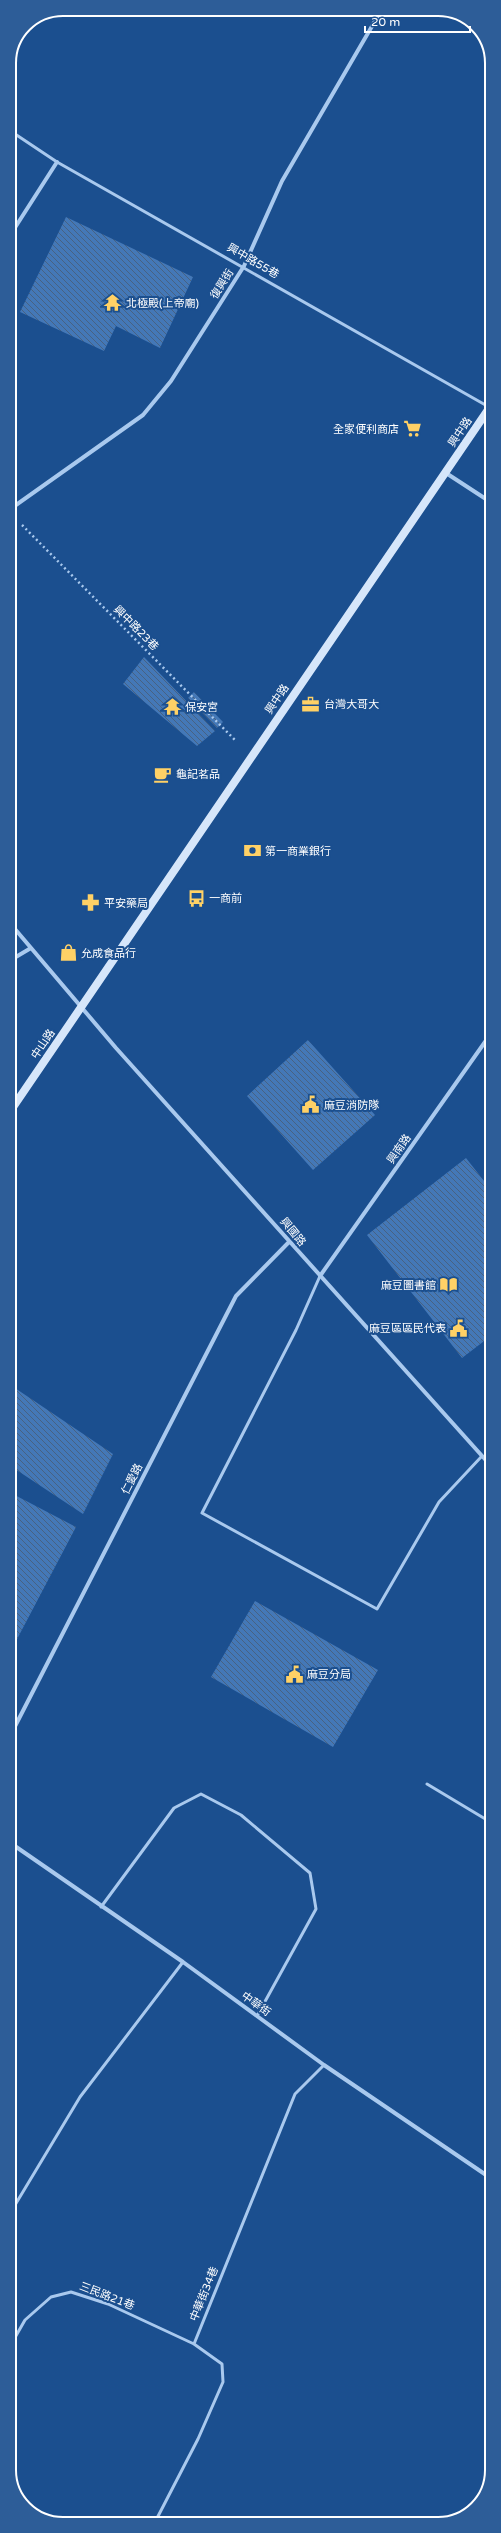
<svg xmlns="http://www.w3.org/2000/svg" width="501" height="2533" font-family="'Varela Round','Noto Sans TC',sans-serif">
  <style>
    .building { fill: url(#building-back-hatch) }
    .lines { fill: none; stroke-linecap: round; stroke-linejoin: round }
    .path { stroke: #a9c9ee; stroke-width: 2.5; stroke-dasharray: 2 3; stroke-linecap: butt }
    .lane { stroke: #a9c9ee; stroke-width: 3 }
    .street { stroke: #a9c9ee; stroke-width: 4 }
    .secondary { stroke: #d6e6fa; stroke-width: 8 }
    .labels { text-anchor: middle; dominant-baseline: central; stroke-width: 4; stroke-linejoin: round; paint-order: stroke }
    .street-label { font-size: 11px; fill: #fff; stroke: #1b4f8f }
    .poi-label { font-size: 11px; fill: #fff; stroke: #1b4f8f; text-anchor: start }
    .rim { fill: none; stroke: #fff; stroke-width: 2 }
  </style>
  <defs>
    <pattern id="building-back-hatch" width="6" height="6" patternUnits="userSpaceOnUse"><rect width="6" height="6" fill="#4478b7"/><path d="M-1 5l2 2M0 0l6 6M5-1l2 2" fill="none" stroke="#486282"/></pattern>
  </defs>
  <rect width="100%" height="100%" fill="#1b4f8f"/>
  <path class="building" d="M66 217 193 277 160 348 116 326 104 351 20 312Z
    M144 657 215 731 197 746 123 684Z
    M194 692 223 722 217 728 188 698Z
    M308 1040 375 1115 313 1170 247 1096Z
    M466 1158 492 1191V1335L462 1358 367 1235Z
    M9 1384 113 1454 83 1514 9 1465Z
    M9 1492 76 1527 15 1643 9 1640Z
    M255 1601 378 1670 333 1747 211 1677Z"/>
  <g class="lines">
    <path class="path" d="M22 525 235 740"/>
    <path class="lane" d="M9 130 57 162 489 407
      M320 1276 296 1330 202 1513 377 1609 439 1502 482 1456
      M427 1784 492 1823
      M101 1907 174 1808 201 1794 241 1815 310 1873 316 1909 257 2016
      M9 2215 80 2097 183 1962
      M194 2344 295 2094 324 2065
      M9 2348 25 2320 51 2297 71 2292 108 2304 194 2344 222 2364 223 2382 198 2439 154 2524"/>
    <path class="street" d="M9 237 57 162
      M446 473 492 503
      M9 510 143 415 171 381 244 266 282 181 382 9
      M9 922 116 1048 492 1467
      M9 961 31 948
      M320 1276 492 1032
      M9 1738 236 1296 289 1242
      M9 1842 183 1962 324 2065 492 2179
      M492 2279 490 2297 492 2304"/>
    <path class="secondary" d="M9 1113 492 404"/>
  </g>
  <defs>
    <symbol id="temple-bare" viewBox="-9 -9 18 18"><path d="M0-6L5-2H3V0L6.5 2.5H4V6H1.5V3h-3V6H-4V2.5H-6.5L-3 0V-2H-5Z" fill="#ffd166" stroke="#1b4f8f" stroke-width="2.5" paint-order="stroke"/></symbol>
    <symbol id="supermarket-bare" viewBox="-9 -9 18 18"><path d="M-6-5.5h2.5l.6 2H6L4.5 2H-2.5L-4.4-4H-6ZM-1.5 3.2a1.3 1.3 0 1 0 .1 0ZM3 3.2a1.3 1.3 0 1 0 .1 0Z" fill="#ffd166" stroke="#1b4f8f" stroke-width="2.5" paint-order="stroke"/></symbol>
    <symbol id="office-bare" viewBox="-9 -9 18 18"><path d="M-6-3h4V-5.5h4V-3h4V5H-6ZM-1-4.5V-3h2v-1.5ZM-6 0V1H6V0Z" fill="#ffd166" stroke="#1b4f8f" stroke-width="2.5" paint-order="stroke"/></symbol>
    <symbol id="cafe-bare" viewBox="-9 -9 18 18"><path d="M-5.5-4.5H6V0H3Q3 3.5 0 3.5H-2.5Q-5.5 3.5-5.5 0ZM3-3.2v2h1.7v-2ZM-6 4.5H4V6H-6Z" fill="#ffd166" stroke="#1b4f8f" stroke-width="2.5" paint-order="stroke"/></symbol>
    <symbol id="bank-bare" viewBox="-9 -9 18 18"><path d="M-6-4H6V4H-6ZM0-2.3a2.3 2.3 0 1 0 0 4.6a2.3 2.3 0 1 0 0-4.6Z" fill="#ffd166" stroke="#1b4f8f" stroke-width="2.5" paint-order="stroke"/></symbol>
    <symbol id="bus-bare" viewBox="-9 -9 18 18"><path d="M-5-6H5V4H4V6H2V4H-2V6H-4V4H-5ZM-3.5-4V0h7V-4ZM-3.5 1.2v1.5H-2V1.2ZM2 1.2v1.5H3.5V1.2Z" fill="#ffd166" stroke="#1b4f8f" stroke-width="2.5" paint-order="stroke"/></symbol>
    <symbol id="pharmacy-bare" viewBox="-9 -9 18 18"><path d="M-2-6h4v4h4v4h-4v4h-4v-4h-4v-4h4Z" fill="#ffd166" stroke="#1b4f8f" stroke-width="2.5" paint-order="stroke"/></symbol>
    <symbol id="shop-bare" viewBox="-9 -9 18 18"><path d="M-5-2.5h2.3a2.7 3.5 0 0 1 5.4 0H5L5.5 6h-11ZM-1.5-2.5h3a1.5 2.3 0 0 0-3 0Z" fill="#ffd166" stroke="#1b4f8f" stroke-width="2.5" paint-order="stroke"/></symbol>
    <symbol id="civic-bare" viewBox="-9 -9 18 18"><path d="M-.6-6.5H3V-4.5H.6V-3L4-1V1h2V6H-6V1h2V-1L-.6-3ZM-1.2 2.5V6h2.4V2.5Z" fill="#ffd166" stroke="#1b4f8f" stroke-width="2.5" paint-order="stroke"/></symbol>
    <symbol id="library-bare" viewBox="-9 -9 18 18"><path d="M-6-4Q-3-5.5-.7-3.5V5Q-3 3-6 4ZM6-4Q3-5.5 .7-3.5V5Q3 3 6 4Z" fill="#ffd166" stroke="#1b4f8f" stroke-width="2.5" paint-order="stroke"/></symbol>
  </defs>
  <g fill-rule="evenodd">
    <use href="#temple-bare" x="100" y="290" width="25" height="25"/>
    <use href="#supermarket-bare" x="400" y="416" width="25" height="25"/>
    <use href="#office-bare" x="298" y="692" width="25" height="25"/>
    <use href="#temple-bare" x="160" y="694" width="25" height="25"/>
    <use href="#cafe-bare" x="150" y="762" width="25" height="25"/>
    <use href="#bank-bare" x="240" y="838" width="25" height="25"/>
    <use href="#bus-bare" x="184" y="886" width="25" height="25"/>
    <use href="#pharmacy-bare" x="78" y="890" width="25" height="25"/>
    <use href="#shop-bare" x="56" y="940" width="25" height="25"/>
    <use href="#civic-bare" x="298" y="1092" width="25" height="25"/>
    <use href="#library-bare" x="436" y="1272" width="25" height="25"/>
    <use href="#civic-bare" x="446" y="1316" width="25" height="25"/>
    <use href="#civic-bare" x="282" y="1662" width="25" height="25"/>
  </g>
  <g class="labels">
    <g class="street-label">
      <text transform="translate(253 261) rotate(30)">興中路55巷</text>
      <text transform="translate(222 284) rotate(-58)">復興街</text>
      <text transform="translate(460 432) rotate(-56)">興中路</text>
      <text transform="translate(136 628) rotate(45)">興中路23巷</text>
      <text transform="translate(277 699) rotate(-56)">興中路</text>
      <text transform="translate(43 1044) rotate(-56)">中山路</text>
      <text transform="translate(399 1149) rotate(-55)">興南路</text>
      <text transform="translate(293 1232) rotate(50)">興國路</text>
      <text transform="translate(132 1479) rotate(-63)">仁愛路</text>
      <text transform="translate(256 2004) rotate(36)">中華街</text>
      <text transform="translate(204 2294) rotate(-68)">中華街34巷</text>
      <text transform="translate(107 2296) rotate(21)">三民路21巷</text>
    </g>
    <g class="poi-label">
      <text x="126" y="303">北極殿(上帝廟)</text>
      <text x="399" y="429" text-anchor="end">全家便利商店</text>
      <text x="324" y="704">台灣大哥大</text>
      <text x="185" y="707">保安宮</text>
      <text x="176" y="774">龜記茗品</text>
      <text x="265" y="851">第一商業銀行</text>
      <text x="209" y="898">一商前</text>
      <text x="104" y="903">平安藥局</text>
      <text x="81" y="953">允成食品行</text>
      <text x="324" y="1105">麻豆消防隊</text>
      <text x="436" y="1285" text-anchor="end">麻豆圖書館</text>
      <text x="446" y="1328" text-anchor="end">麻豆區區民代表</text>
      <text x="307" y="1674">麻豆分局</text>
    </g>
  </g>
  <path d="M0 0H501V2533H0ZM63 16H438A47 47 0 0 1 485 63V2470A47 47 0 0 1 438 2517H63A47 47 0 0 1 16 2470V63A47 47 0 0 1 63 16Z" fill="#2d5d98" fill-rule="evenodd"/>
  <path class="rim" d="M63 16H438A47 47 0 0 1 485 63V2470A47 47 0 0 1 438 2517H63A47 47 0 0 1 16 2470V63A47 47 0 0 1 63 16Z"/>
  <path d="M365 26v6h105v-6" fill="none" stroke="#ffffff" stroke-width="2"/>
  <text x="371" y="26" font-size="12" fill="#ffffff" stroke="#1b4f8f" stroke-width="3" paint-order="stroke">20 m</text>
</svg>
